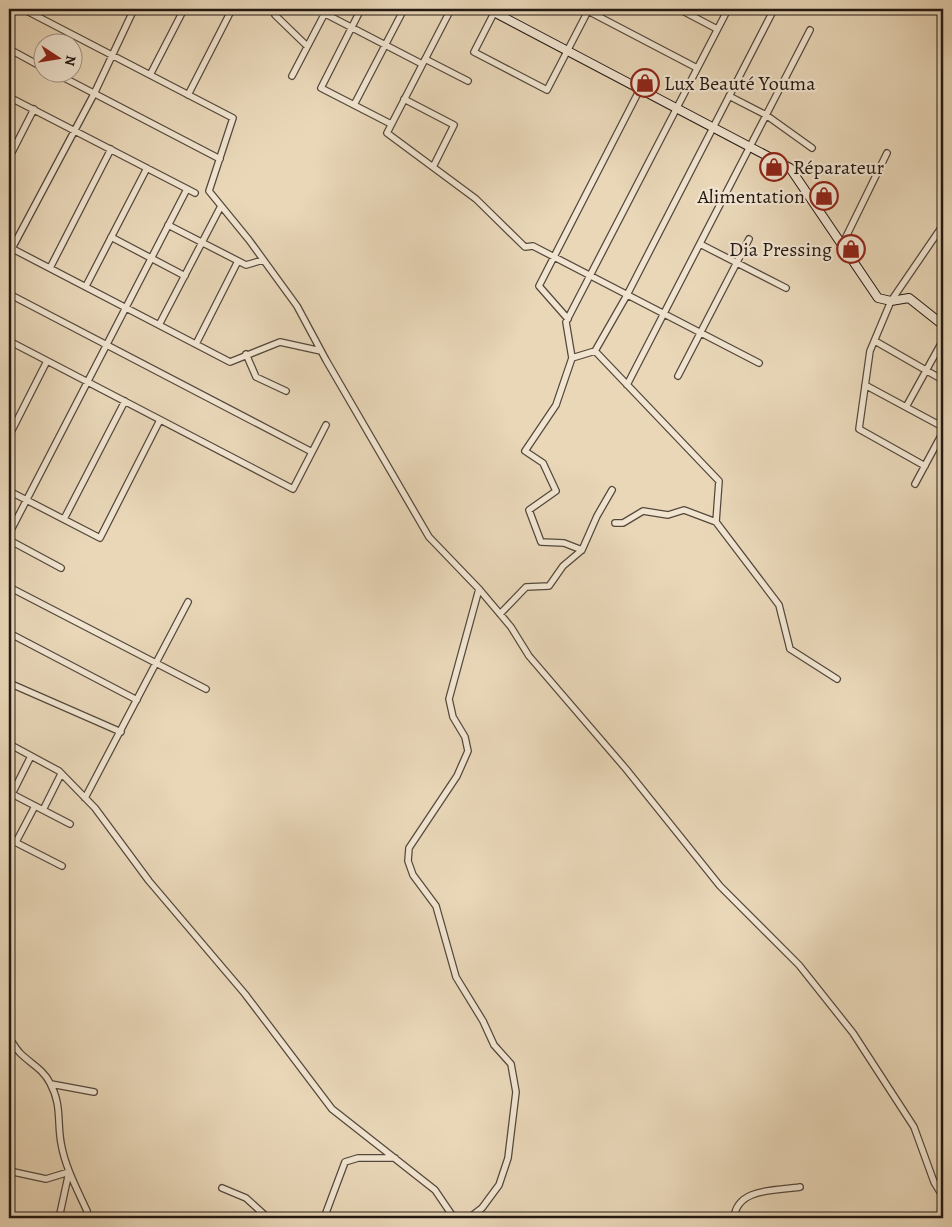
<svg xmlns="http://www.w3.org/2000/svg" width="952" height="1227" font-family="Alegreya,serif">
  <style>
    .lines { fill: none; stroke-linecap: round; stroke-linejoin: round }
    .street-casing { stroke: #54483c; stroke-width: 8 }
    .secondary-casing { stroke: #231813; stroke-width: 10 }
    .street { stroke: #f1e5d1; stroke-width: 5.5 }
    .secondary { stroke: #f1e5d1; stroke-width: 8 }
    .labels { text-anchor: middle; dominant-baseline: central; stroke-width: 4.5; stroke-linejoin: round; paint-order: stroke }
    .poi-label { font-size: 20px; fill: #231813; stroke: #f1e5d1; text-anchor: start }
  </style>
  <rect width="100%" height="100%" fill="#e9d7b8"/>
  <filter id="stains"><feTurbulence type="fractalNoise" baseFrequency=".004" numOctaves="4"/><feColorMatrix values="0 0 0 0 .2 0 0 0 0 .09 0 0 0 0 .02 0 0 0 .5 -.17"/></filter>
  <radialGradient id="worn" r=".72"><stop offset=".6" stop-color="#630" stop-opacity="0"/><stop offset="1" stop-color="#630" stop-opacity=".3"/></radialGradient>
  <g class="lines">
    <defs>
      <path id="street" d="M23 9 233 118 209 191 249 240 297 306 326 360 429 537 479 589 511 627 529 656 626 769 720 886 799 965 853 1033 914 1127 934 1182 943 1197
        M279 9 275 15 307 46
        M316 9 422 64
        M361 9 321 88 391 124
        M451 9 387 133 476 199 525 247 533 246 759 363
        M496 9 474 52 547 90 589 9
        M679 9 717 29
        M728 9 566 322 572 358 595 351 719 481 716 522 779 605 790 649 837 679
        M588 11 697 68
        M9 49 42 67
        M425 59 468 81
        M53 72 220 159
        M150 75 184 9
        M292 76 327 9
        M188 95 232 9
        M729 96 766 115 812 148
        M9 97 195 193
        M404 99 454 125 433 167
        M354 105 404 9
        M943 133V154
        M9 158 34 109
        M168 225 246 265 263 260
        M111 237 185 276
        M700 244 786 288
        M842 245 887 153
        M9 247 230 362 280 342 321 351
        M9 254 94 94 134 9
        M50 268 111 149
        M86 286 147 168
        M9 294 312 452
        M568 319 539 286 640 89
        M159 325 221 206
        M9 341 293 489 326 425
        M875 341 943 380
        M196 344 238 261
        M595 351 627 295 772 13
        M246 354 256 377 286 391
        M572 358 556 405 525 451 543 463 556 491 529 510 541 542 564 543 582 550
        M678 376 749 239
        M627 385 810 30
        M865 385 943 427
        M906 407 943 340
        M9 436 47 361
        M925 466 859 429 870 351 891 301 943 225
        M915 484 943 432
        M9 491 100 538 160 420
        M64 519 125 401
        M615 523H623L643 511 668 515 684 510 716 522
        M9 534 187 189
        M9 540 61 568
        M9 587 206 689
        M500 614 526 587 549 586 563 566 582 550 597 516 612 490
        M9 633 137 700
        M9 683 121 732
        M9 744 59 771 95 808 149 881 245 994 332 1109 435 1190 454 1218
        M12 794 70 824
        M85 798 188 602
        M9 800 31 756
        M43 810 61 774
        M9 839 62 866
        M16 842 35 806
        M9 1038C13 1043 16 1049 20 1053 31 1064 43 1069 50 1083 62 1105 57 1121 61 1143 65 1167 77 1189 87 1211
        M51 1084 94 1092
        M9 1171 46 1179 69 1172 59 1218
        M222 1188 246 1198 268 1218
        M9 1215 22 1218
        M324 1218 345 1162 358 1158H395
        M469 1218 482 1208 499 1185 508 1158 516 1092 511 1064 494 1045 483 1021 456 977 436 906 413 875 408 861 409 848 457 776 468 751 465 737 453 717 449 699 479 589
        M734 1218C737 1187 777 1191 800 1187"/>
      <path id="secondary" d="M488 9 790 168 878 298 891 301 909 298 943 325"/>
    </defs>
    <use href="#street" class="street-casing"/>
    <use href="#secondary" class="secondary-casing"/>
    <use href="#street" class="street"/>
    <use href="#secondary" class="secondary"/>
  </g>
  <defs>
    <symbol id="shop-ring" viewBox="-11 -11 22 22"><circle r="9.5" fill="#f1e5d1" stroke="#8f2418" stroke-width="1.5"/><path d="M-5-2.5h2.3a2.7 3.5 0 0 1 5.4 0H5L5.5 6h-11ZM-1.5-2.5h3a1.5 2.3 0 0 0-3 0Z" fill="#8f2418"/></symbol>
  </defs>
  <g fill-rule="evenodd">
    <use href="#shop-ring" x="629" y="67" width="32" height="32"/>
    <use href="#shop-ring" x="758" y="151" width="32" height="32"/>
    <use href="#shop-ring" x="808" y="180" width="32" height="32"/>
    <use href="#shop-ring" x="835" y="233" width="32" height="32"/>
  </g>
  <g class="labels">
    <g class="poi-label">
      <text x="664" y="83">Lux Beauté Youma</text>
      <text x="793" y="167">Réparateur</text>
      <text x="805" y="196" text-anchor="end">Alimentation</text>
      <text x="832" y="249" text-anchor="end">Dia Pressing</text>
    </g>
  </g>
  <rect width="952" height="1227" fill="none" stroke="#e9d7b8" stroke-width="30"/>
  <rect x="10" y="10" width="932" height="1207" fill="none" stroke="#231813" stroke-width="2.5"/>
  <rect x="15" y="15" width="922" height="1197" fill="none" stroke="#231813"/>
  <g transform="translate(58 58) rotate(102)"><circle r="24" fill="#f1e5d1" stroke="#9f9385"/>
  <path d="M0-4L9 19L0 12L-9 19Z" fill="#8f2418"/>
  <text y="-8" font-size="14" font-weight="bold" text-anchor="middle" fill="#231813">N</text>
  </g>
  <rect width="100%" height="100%" filter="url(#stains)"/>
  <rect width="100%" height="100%" fill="url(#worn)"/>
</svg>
